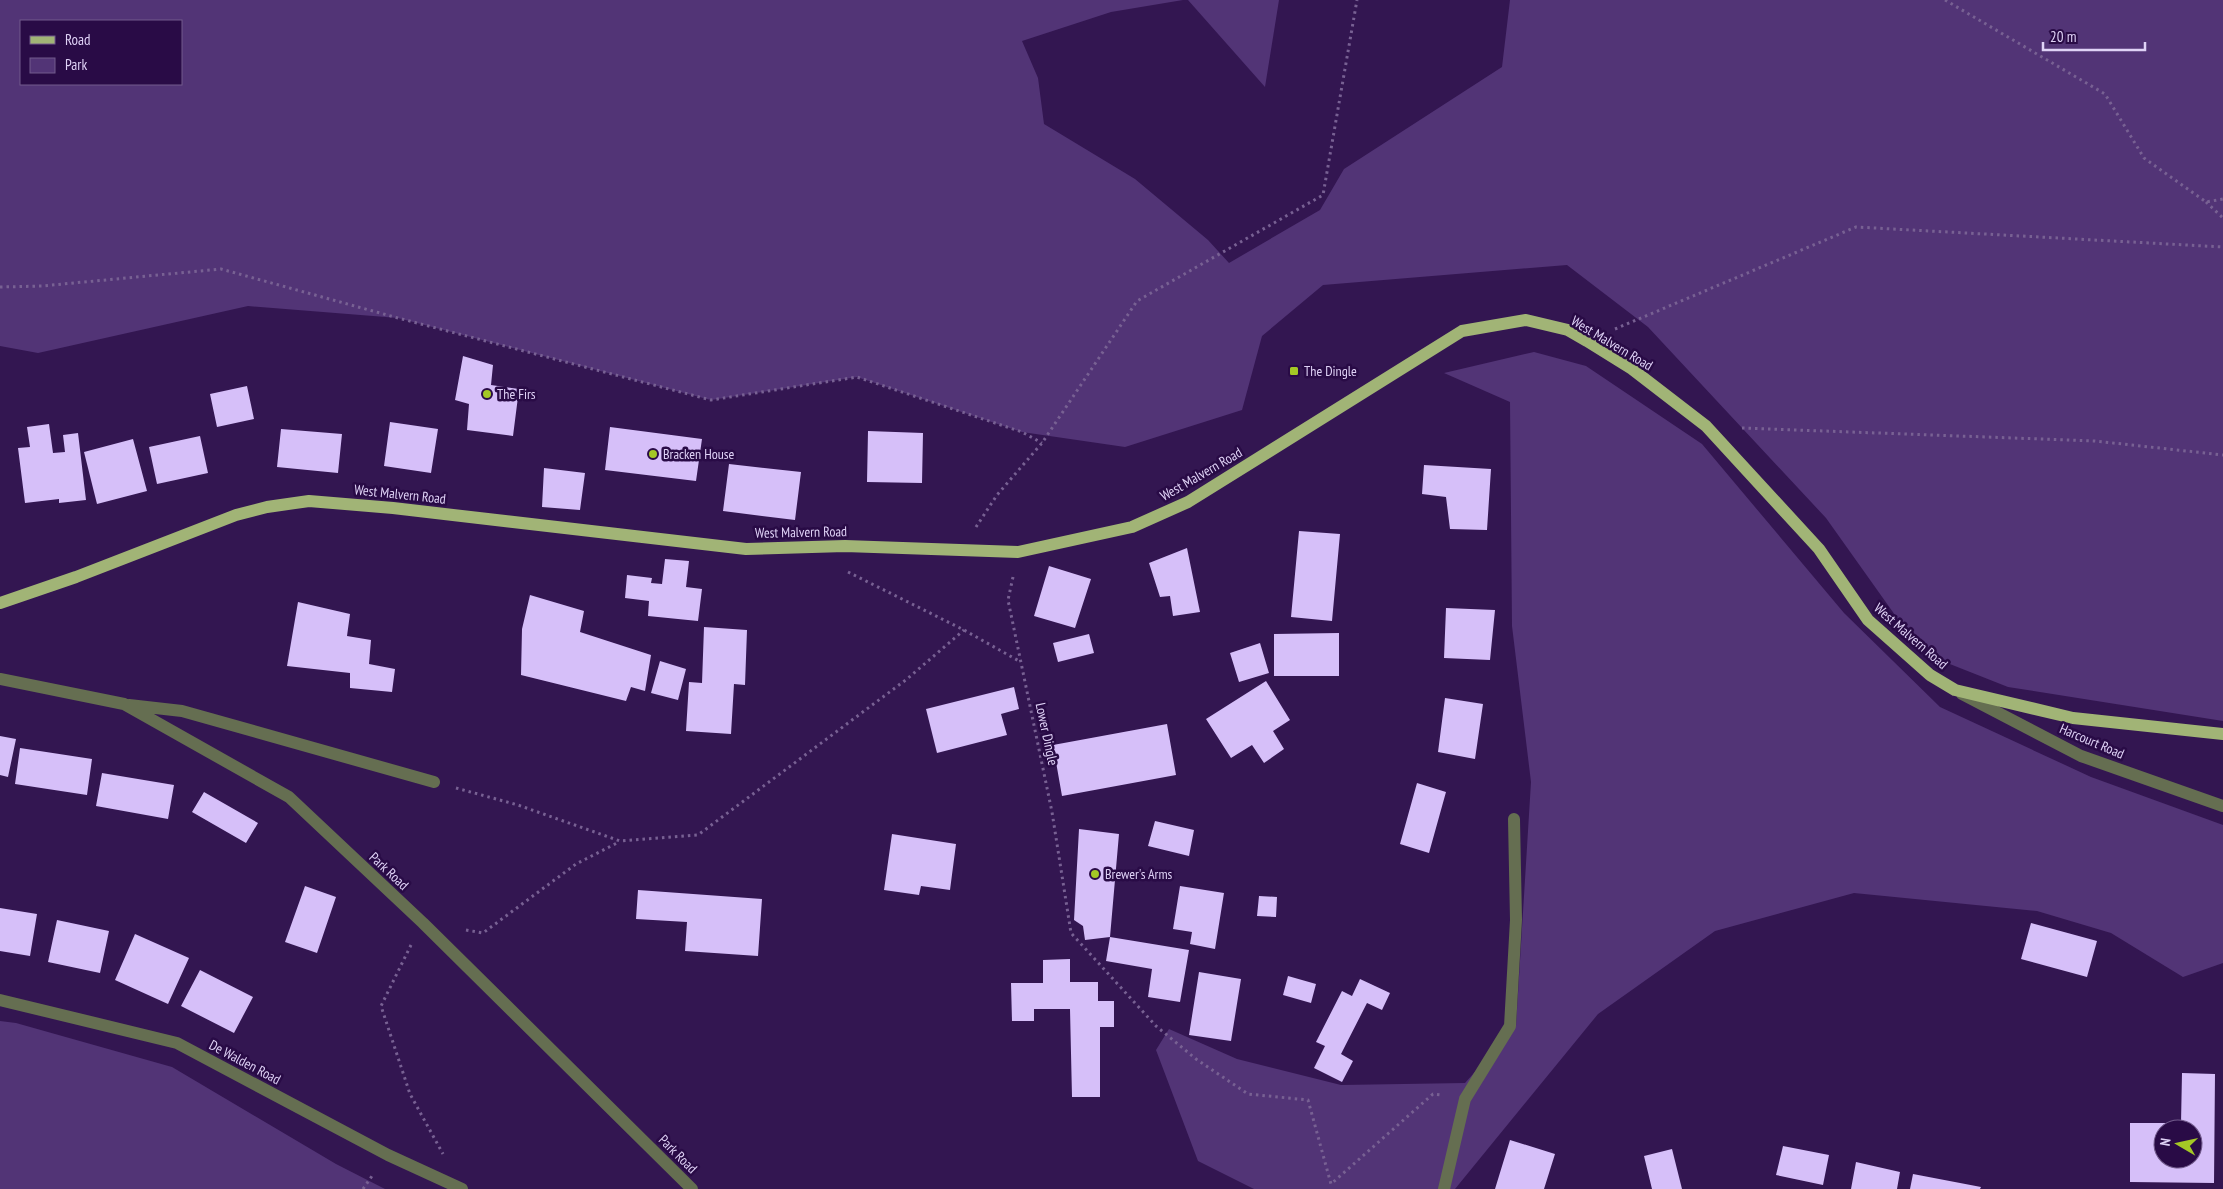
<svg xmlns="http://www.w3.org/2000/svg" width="2223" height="1189" font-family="'PT Sans Narrow',sans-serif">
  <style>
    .green { fill: #523476; fill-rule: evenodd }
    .building { fill: #d6bff9; fill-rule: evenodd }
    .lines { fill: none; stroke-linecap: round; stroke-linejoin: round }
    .path { stroke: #786193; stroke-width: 3; stroke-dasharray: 2.5 4; stroke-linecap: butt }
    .minor { stroke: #656e51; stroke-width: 12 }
    .major { stroke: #a1b476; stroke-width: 12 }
    .poi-dot { fill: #a4c825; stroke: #290b46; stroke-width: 2 }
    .labels { text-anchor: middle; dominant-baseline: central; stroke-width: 5; stroke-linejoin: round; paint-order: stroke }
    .street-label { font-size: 14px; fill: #dfd2f6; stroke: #290b46 }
    .poi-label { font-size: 14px; fill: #dfd2f6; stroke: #290b46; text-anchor: start }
  </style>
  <rect width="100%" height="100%" fill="#331651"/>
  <path class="green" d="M0 0H1183L1111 12 1022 41 1038 78 1044 124 1135 179 1208 240 1229 263 1320 210 1344 169 1502 67 1510 0H2223V721L2008 687 1922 653 1826 518 1648 327 1567 265 1323 285 1262 336 1242 410 1125 447 1022 432 857 377 711 400 398 318 248 306 38 353 0 346ZM21 21H181V84H21Z
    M1188 0H1279L1265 87Z
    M1534 352 1586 366 1702 444 1844 613 1940 707 2091 777 2223 825V963L2183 977 2111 933 2037 911 1854 893 1715 931 1598 1014 1455 1189H1254L1198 1161 1156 1050 1169 1029 1237 1059 1341 1085 1465 1083 1516 1026 1531 782 1512 626 1510 402 1444 373Z
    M0 1021 16 1023 172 1067 336 1164 385 1189H0Z"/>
  <path class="building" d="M463 356 493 365 491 385 519 389 513 436 467 430 469 404 455 400Z
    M247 386 254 419 217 427 210 394Z
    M390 422 438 429 431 473 384 466Z
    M49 424 53 453 65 452 63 435 78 433 86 500 59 503V499L25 503 18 448 30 447 27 427Z
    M610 427 702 439 696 481 605 470Z
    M281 429 342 434 338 473 277 467Z
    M868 431 923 433 922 483 867 482Z
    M200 436 208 473 157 484 149 447Z
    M133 439 147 491 97 504 84 452Z
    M729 464 801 472 795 520 723 511Z
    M1424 465 1491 469 1487 530 1450 529 1446 497 1422 494Z
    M544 468 585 473 580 510 542 507Z
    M1299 531 1340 534 1332 621 1291 617Z
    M1187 548 1200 612 1173 616 1170 596 1160 597 1149 563Z
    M665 559 689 561 686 587 702 589 698 621 648 616 649 601 625 598 627 575 652 578 651 583 662 584Z
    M1049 566 1091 579 1075 628 1034 616Z
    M530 595 584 611 580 632 651 655 645 691 631 687 626 701 521 675 522 629Z
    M298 602 350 614 347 636 371 640 369 664 395 669 392 692 350 688V673L287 666Z
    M1446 608 1495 610 1490 660 1444 658Z
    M704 627 747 630 745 685 734 684 731 734 686 731 689 682 702 683Z
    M1339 633V676H1274V634Z
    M1089 634 1094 653 1058 662 1053 643Z
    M1260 643 1269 673 1239 682 1230 653Z
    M660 661 686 669 678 700 651 693Z
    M1266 681 1290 720 1273 731 1284 749 1264 763 1252 745 1231 758 1206 719Z
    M1014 687 1019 709 1001 714 1007 735 937 753 926 709Z
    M1445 698 1483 704 1475 759 1438 752Z
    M1167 724 1176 775 1062 796 1053 745Z
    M0 736 16 739 8 777 0 775Z
    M20 748 92 759 87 795 15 784Z
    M102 773 174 785 168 819 96 806Z
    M1417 783 1446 792 1429 853 1400 844Z
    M204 792 258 823 246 843 192 812Z
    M1155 821 1194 830 1189 856 1148 846Z
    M1079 829 1119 834 1110 937 1189 950 1180 1002 1148 997 1152 969 1106 961 1110 937 1085 940 1083 926 1074 920Z
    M892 834 956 844 950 890 921 886 919 895 884 890Z
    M305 886 336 897 317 953 285 942Z
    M1180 886 1224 893 1215 949 1190 944 1192 932 1173 929Z
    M638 890 762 899 758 956 685 951 687 922 636 919Z
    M1259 896 1277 897 1276 917 1257 916Z
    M0 908 37 914 30 956 0 951Z
    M57 920 109 931 100 973 48 962Z
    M2031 923 2097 941 2087 977 2021 959Z
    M135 934 189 958 168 1004 115 980Z
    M1070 959V982H1098V1001H1114V1027H1100V1097H1072L1070 1009H1034V1021H1012L1011 983H1043V960Z
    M200 970 253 997 234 1033 181 1006Z
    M1199 972 1241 979 1231 1041 1189 1035Z
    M1288 976 1316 984 1311 1003 1283 995Z
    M1360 979 1390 993 1382 1010 1367 1003 1341 1054 1353 1061 1342 1082 1314 1068 1325 1046 1316 1042 1342 991 1352 996Z
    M2182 1073 2215 1074 2214 1183 2130 1182V1123H2181ZM2163 1129H2193V1159H2163Z
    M1510 1140 1555 1154 1544 1189H1495Z
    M1783 1146 1829 1155 1823 1185 1776 1175Z
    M1672 1149 1682 1189H1652L1644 1156Z
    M1856 1162 1900 1172 1897 1189H1851Z
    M1913 1174 1981 1187 1980 1189H1910Z"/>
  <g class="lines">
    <path class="path" d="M1945 0 2105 94 2144 158 2206 202 2223 199
      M2206 202 2223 218
      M0 287 42 286 221 269 398 318 711 400 857 377 1022 432 1042 443
      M1615 329 1856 227 2223 247
      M1742 428 2095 441 2223 455
      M976 527 997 495 1042 443 1137 301 1323 195 1357 0
      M848 572 964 630 1019 661
      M1013 577 1008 600 1052 812 1071 933 1156 1026 1196 1059 1248 1094 1308 1100 1331 1184 1433 1094 1442 1095
      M456 788 518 805 620 841 698 835 907 679 964 630
      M466 930 483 933 576 864 619 842
      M411 945 381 1006 410 1094 443 1154
      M363 1189 374 1173"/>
    <path class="minor" d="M0 679 124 704 289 797 423 923 692 1189
      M1962 694 2081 756 2223 806
      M129 705 182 711 434 782
      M0 1000 177 1043 388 1155 462 1189
      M1444 1189 1465 1099 1510 1026 1516 920 1514 819"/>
    <path class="major" d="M0 603 76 577 236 515 267 507 309 501 393 508 746 549 845 546 1018 552 1132 527 1188 502 1462 331 1526 320 1568 330 1587 341 1632 369 1706 426 1819 549 1868 620 1930 675 1955 690 2073 718 2223 734"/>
  </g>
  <g class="poi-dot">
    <rect x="1289" y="366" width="10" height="10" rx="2.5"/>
    <circle cx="487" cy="394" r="5"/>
    <circle cx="653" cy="454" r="5"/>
    <circle cx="1095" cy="874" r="5"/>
  </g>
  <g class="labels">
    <g class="street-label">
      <text transform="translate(1612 343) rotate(31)">West Malvern Road</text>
      <text transform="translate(1201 474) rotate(-30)">West Malvern Road</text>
      <text transform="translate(400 494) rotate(6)">West Malvern Road</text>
      <text transform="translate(801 532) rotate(-1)">West Malvern Road</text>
      <text transform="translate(1911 636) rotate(41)">West Malvern Road</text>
      <text transform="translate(1047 734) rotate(78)">Lower Dingle</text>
      <text transform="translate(2092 741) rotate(23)">Harcourt Road</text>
      <text transform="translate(389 871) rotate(43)">Park Road</text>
      <text transform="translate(245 1062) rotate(28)">De Walden Road</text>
      <text transform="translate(678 1154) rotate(45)">Park Road</text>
    </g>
    <g class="poi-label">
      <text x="1304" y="371">The Dingle</text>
      <text x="497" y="394">The Firs</text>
      <text x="663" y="454">Bracken House</text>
      <text x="1105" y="874">Brewer's Arms</text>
    </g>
  </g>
  <rect x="20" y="20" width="162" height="65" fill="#290b46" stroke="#725b8c"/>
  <rect x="30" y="36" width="25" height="8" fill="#a1b476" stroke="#725b8c"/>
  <text x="65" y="45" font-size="15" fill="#dfd2f6">Road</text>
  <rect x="30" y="58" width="25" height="15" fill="#523476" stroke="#725b8c"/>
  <text x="65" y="70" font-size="15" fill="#dfd2f6">Park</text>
  <g transform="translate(2178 1144) rotate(279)"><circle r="24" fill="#290b46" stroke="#725b8c"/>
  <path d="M0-4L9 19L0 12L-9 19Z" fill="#a4c825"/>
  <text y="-8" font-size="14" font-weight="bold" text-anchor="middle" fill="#dfd2f6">N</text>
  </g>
  <path d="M2043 42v8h102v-8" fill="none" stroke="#dfd2f6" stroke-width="2.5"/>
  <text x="2050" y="42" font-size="15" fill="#dfd2f6" stroke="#290b46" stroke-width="4" paint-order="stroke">20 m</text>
</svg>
